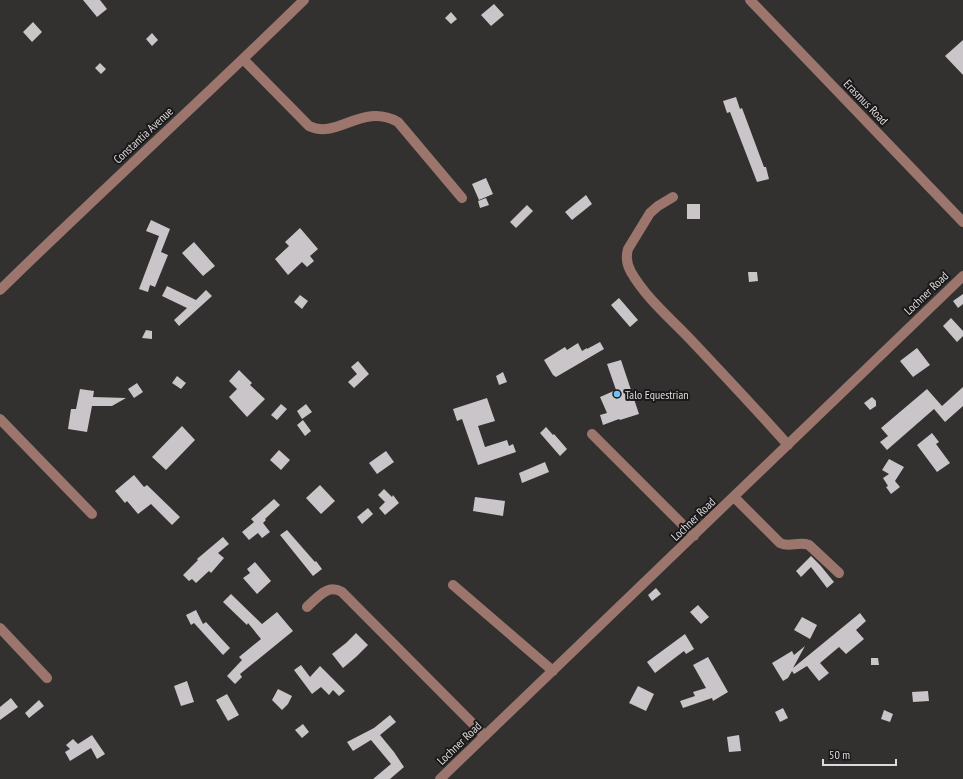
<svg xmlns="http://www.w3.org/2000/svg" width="963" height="779" font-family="'PT Sans Narrow',sans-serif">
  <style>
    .building { fill: #c9c5c8 }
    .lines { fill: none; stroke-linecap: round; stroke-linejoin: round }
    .minor { stroke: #9c766c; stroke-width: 10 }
    .poi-dot { fill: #72c1f5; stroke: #1a1818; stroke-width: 1.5 }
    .labels { text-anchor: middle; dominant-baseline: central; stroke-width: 4; stroke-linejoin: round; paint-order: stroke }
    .street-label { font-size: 12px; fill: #dedbdc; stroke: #1a1818 }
    .poi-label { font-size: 12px; fill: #dedbdc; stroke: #1a1818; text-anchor: start }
  </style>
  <rect width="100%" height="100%" fill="#333030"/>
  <path class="building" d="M83 0H100L107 9 97 17Z
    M494 4 504 15 491 26 481 15Z
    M451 12 457 19 451 24 445 18Z
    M33 22 42 32 32 42 23 32Z
    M152 33 158 40 152 46 146 39Z
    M963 40V75L945 56Z
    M100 63 106 69 101 74 95 68Z
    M736 97 740 109 742 108 764 167H766L769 179 757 182 730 112 727 113 723 101Z
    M486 178 493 194 479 200 472 184Z
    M586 195 592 204 572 220 565 212Z
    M486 198 489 205 480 208 478 201Z
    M687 204H700V219H687Z
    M527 205 533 211 516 228 510 222Z
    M151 220 170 229 161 252 168 255 155 287 150 285 148 292 139 289 159 236 146 231Z
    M300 228 318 249 310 256 314 261 307 267 302 262 288 275 275 259 289 246 285 242Z
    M194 242 215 266 203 276 182 253Z
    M748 272H757L758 281 749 282Z
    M167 286 196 300 206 290 212 296 179 326 174 320 187 308 162 296Z
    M963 294V304L958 308 953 301Z
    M300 295 308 301 302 309 294 302Z
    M619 298 638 320 630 327 611 305Z
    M951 318 963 331V336L957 342 943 326Z
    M146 330 152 331V339L142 338Z
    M600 342 604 349 556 377 553 375 544 360 565 347 567 350 578 343 582 351 587 348V349Z
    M917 348 930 365 913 377 900 361Z
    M621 360 639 414 620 420 619 419 603 425 600 415 607 413 600 397 616 390 607 364Z
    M358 361 369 374 354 388 348 382 357 374 351 367Z
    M239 370 252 383 250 385 265 399 247 417 229 397 237 389 229 381Z
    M503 372 507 382 499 385 496 376Z
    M177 376 186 383 181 389 172 383Z
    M137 383 143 392 134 398 128 389Z
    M963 387V406L945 422 934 409 887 450 880 442 888 436 881 428 927 389 942 406Z
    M80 389 94 391 93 397 126 398 112 406H92L87 432 68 429 71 409H76Z
    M872 397 876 401V406L870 410 864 403Z
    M487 398 495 421 478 426 485 447 507 440 509 446 513 444 516 452 478 465 462 419 457 421 453 409Z
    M281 404 287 409 277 420 271 415Z
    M306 404 312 412 302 419 297 411Z
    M303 420 311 431 305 436 297 425Z
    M182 426 195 440 166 470 152 457Z
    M546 427 553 435 554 434 567 449 560 456 540 433Z
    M932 433 939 442 936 444 950 463 937 472 917 445Z
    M279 450 290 460 281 470 270 460Z
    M386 451 394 462 377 474 369 463Z
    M889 459 904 467 895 481 900 487 891 494 886 487 888 486 883 478 889 474 882 470Z
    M545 462 549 472 522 483 519 473Z
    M134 475 144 487 147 485 180 517 172 525 151 504 138 514 127 501 125 503 115 491Z
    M320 485 335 501 321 514 306 498Z
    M384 489 392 497 393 495 399 503 385 515 379 508 385 502 378 495Z
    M475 497 505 501 503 516 473 511Z
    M274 499 280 505 265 519 266 520 263 523 270 532 262 538 258 533 249 540 242 532 254 522 251 519Z
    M368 508 373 514 362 524 357 517Z
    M287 530 315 562 316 561 322 569 313 576 280 535Z
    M223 537 229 544 218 553 224 558 211 573 209 571 196 583 192 579 189 581 183 575 198 560 197 559Z
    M811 556 820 565 834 582 827 588 811 567 801 577 796 571Z
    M255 562 271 581 257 594 243 578 250 573 247 569Z
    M656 588 661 594 652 601 648 595Z
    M231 594 262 624 277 612 293 631 240 674 242 677 235 684 227 676 242 660 239 657 261 639 248 623 247 625 223 602Z
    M698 605 709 617 701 624 690 612Z
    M196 610 203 624 206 622 230 648 223 655 194 623 191 625 186 615Z
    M860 613 866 621 856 630 864 639 846 654 839 647 820 663 829 673 819 681 807 666 794 674 792 671 788 678 783 681 772 663 792 651 794 655 805 646 793 668Z
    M802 617 817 625 810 639 794 630Z
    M356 633 368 645 356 657 343 668 332 654 346 643Z
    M685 634 694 649 686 654 684 651 655 673 647 662Z
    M708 657 728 692 713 701 712 698 683 708 680 701 695 696 693 692 706 688 693 665Z
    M871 658H878L879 665H871Z
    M301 665 310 677 320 666 345 691 339 696 333 690 329 695 321 687 312 694 294 670Z
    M187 681 194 702 181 706 174 686Z
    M638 686 654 694 646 711 629 703Z
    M278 689 292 696 288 704 282 710 272 700Z
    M928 691 929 701 913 702 912 692Z
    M227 694 239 715 228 721 216 700Z
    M11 698 18 707 0 720V707Z
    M39 700 44 706 29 718 25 713Z
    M783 708 788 718 780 722 775 712Z
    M884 710 893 714 890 722 881 719Z
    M390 715 396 722 380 735 394 752 404 767 390 779H373L391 764 371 740 353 751 347 742 374 728Z
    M303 724 309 732 302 738 295 730Z
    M92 735 105 754 97 759 91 748 70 761 65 752 70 749 66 745 73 739 78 744Z
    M739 735 741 751 729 752 727 737Z"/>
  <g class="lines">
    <path class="minor" d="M750 0 963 222
      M243 59 309 126C337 140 362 102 398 122L462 198
      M673 197 658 206 650 213 628 249C626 256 627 265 631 272 646 298 670 318 690 339 723 374 756 409 788 445
      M0 290C100 192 204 98 304 0
      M0 419 92 514
      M592 434 694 536
      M734 497 780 543C790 548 798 541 809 545L839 573
      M453 585 553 671
      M307 607C317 598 328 583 342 592L485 736
      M0 628 47 678
      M440 779 963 276"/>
  </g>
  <circle class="poi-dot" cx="617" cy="394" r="4"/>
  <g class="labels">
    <g class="street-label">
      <text transform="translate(866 102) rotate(46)">Erasmus Road</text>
      <text transform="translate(143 135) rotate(-43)">Constantia Avenue</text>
      <text transform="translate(926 293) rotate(-44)">Lochner Road</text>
      <text transform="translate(693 519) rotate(-44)">Lochner Road</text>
      <text transform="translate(459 743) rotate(-44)">Lochner Road</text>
    </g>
    <g class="poi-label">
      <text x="625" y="394">Talo Equestrian</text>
    </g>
  </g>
  <path d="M823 759v6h73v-6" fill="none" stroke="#dedbdc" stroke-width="2"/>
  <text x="829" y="759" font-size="12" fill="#dedbdc" stroke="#1a1818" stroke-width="3" paint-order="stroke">50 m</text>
</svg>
